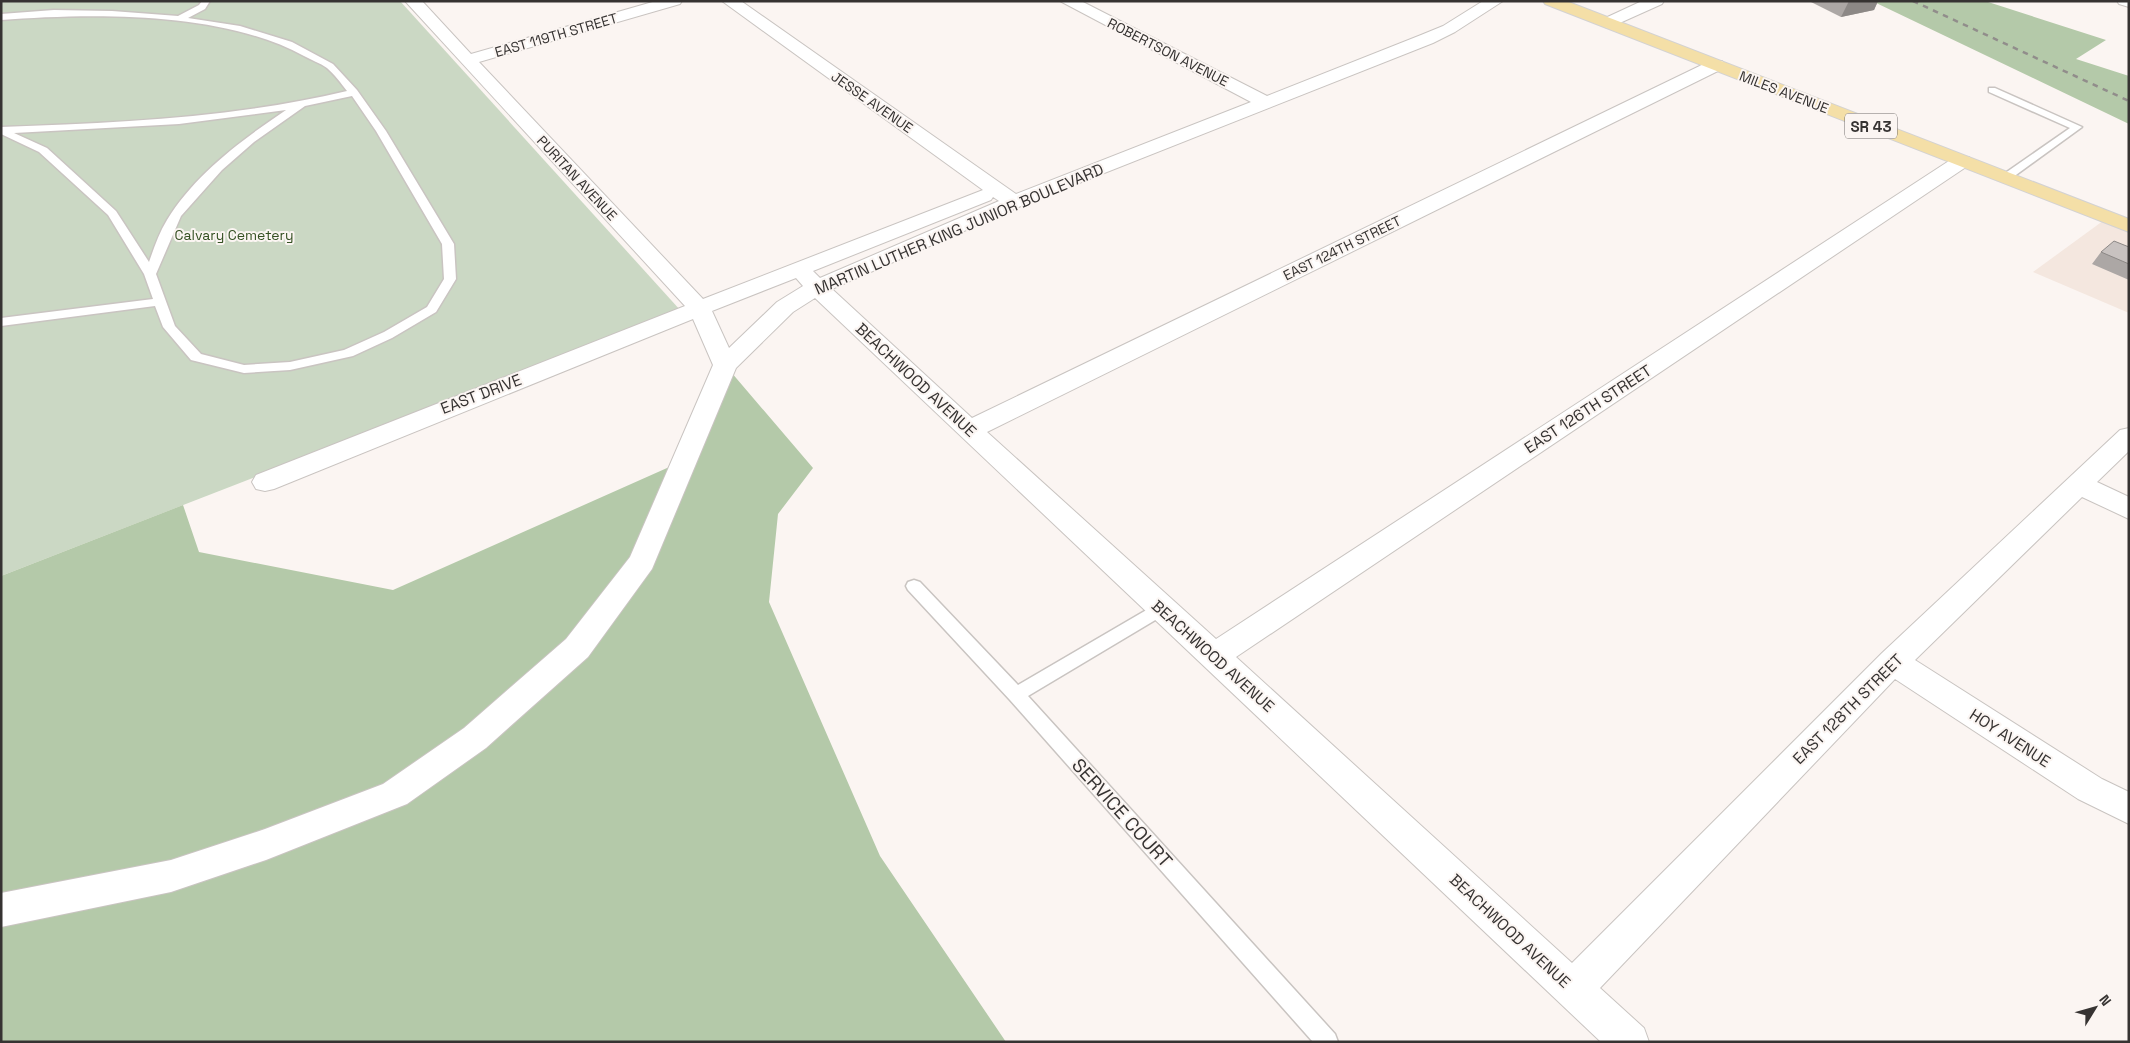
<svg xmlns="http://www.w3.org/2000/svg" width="2130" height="1043" font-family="'Space Grotesk',sans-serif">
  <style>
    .built { fill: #f4e7df }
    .green { fill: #cbd8c4 }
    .forest { fill: #b4c9a9 }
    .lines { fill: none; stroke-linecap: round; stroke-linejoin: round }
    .service-casing { stroke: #c9c4c1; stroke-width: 3 }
    .minor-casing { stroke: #c9c4c1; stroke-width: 2 }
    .primary-casing { stroke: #d3d2d2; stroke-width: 2 }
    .service { fill: #fff; fill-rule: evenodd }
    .minor { fill: #fff; fill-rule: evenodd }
    .primary { fill: #f4dfa7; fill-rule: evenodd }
    .rail { stroke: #918d8b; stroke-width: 2.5; stroke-dasharray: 5.5 5.5; stroke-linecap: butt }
    .wall { fill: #aca7a5 }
    .shaded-wall { fill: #8c8886 }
    .building { fill: #c8c2c0; stroke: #8c8886 }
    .labels { text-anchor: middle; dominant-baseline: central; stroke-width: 4; stroke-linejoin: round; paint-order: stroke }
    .far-street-label { font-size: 14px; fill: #363332; stroke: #fbf5f2 }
    .far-park-label { font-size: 14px; fill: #345022; stroke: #fbf5f2 }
    .shield { fill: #fbf5f2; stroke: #716d6c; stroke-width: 1 }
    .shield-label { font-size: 15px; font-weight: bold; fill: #363332 }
    .street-label { font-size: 16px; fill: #363332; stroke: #fbf5f2 }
    .near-street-label { font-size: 19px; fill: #363332; stroke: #fbf5f2 }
  </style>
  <rect width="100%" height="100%" fill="#fbf5f2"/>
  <path class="built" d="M2107 218 2129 226V313L2033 272Z"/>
  <path class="green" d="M1 1H400L681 311 1 576Z"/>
  <path class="forest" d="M1872 1H1985L2106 40 2076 59 2129 76V124Z
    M725 365 813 468 778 514 769 602 880 856 1006 1042H1V576L183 505 199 552 393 590 685 460Z"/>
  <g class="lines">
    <defs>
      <path id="service" d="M202 1H210L205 9 188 18 240 26 292 42 333 64 357 90 386 131 454 244 456 279 436 312 392 338 353 356 290 370 244 373 191 360 163 327 155 306 1 326V318L153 299 144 274 108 215 39 152 1 134V127C118 123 234 118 347 91 341 83 334 74 327 68 320 63 311 60 304 56 222 11 92 13 1 20V14L54 10 112 11 178 16 199 5ZM352 96 376 131 442 244 444 279 427 307 384 332 344 350 290 362 244 365 201 354 175 326 156 274 181 216 222 170 254 142 305 106ZM286 110C243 139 195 174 167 220 159 233 154 248 149 262L116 211 47 148 14 133 179 124Z
        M1989 88H1995L2082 127 2009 180H2001V176L2070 128 1989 92Z
        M914 580 920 582 1018 685 1155 605 1161 603 1167 605 1169 609 1167 613 1028 696 1335 1034 1338 1042H1313L1010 700 908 590 906 586 908 582Z"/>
      <path id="minor" d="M405 1H422L471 54 656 1H682L680 4 479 62 703 299 983 190 722 1H741L1016 194 1251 102 1060 1H1081L1267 96 1421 35 1443 26 1483 1H1503L1455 32 1433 43 1021 206 832 289 972 418 1710 61H1722L1725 65 1722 69 987 432 1216 639 1955 157H1969L1972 161 1969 165 1236 657 1572 963 1882 653 2120 430 2129 428V451L2097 482 2129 497V519L2082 497 1915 660 2102 779 2129 792V824L2078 799 1895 679 1600 988 1644 1028 1649 1042H1601L815 298 793 312 736 368 652 569 588 657 486 748 407 804 266 860 171 892 1 927V893L171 860 265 829 383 784 464 728 566 639 630 557 713 365 693 319 274 489 265 491 256 489 252 482 256 475 685 306ZM993 197 999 201 820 278 813 271 991 200ZM796 278 803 286 777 302 729 348 712 311Z
        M1642 1H1664L1662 4 1613 26 1607 28 1599 23 1601 20Z
        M2117 1H2129V7L2119 4Z"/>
      <path id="primary" d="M1543 1H1566L2129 219V232L1545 4Z"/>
    </defs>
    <use href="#service" class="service-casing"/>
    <use href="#minor" class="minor-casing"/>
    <use href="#primary" class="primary-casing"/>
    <use href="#service" class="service"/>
    <use href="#minor" class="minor"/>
    <use href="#primary" class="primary"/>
    <path class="rail" d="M1913 1 2129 101"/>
  </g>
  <path class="wall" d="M1809 1H1878L1874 10 1841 17Z
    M2129 247V280L2092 264 2101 252Z"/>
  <path class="shaded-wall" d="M1849 1H1878L1874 10 1841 17Z"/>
  <path class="building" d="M2114 241 2129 247V264L2101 252Z"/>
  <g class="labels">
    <g class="far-street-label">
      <text transform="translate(556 35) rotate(-16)">EAST 119TH STREET</text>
      <text transform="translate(1168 52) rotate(27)">ROBERTSON AVENUE</text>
      <text transform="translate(1784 92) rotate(21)">MILES AVENUE</text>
      <text transform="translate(872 102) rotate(35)">JESSE AVENUE</text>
      <text transform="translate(577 178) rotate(47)">PURITAN AVENUE</text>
      <text transform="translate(1342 248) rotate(-26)">EAST 124TH STREET</text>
    </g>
    <g class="far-park-label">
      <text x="234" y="235">Calvary Cemetery</text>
    </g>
    <rect class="shield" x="1845" y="113.5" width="52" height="25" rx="4"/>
    <g class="shield-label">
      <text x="1871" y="126">SR 43</text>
    </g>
    <g class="street-label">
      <text transform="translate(959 229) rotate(-23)">MARTIN LUTHER KING JUNIOR BOULEVARD</text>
      <text transform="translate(916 380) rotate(43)">BEACHWOOD AVENUE</text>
      <text transform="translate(481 394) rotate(-21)">EAST DRIVE</text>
      <text transform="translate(1588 409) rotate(-33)">EAST 126TH STREET</text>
      <text transform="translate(1213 656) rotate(42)">BEACHWOOD AVENUE</text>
      <text transform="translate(1848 709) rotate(-45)">EAST 128TH STREET</text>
      <text transform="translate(2010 738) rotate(33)">HOY AVENUE</text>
      <text transform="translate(1510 931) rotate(43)">BEACHWOOD AVENUE</text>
    </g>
    <g class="near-street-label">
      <text transform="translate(1122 813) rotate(48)">SERVICE COURT</text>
    </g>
  </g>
  <rect width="2130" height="1043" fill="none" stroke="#363332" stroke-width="5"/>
  <g transform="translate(2095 1008) rotate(53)" stroke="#fbf5f2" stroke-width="4" paint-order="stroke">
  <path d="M0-4L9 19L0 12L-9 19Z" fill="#363332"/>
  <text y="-8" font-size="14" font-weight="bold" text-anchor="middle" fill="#363332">N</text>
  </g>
</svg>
